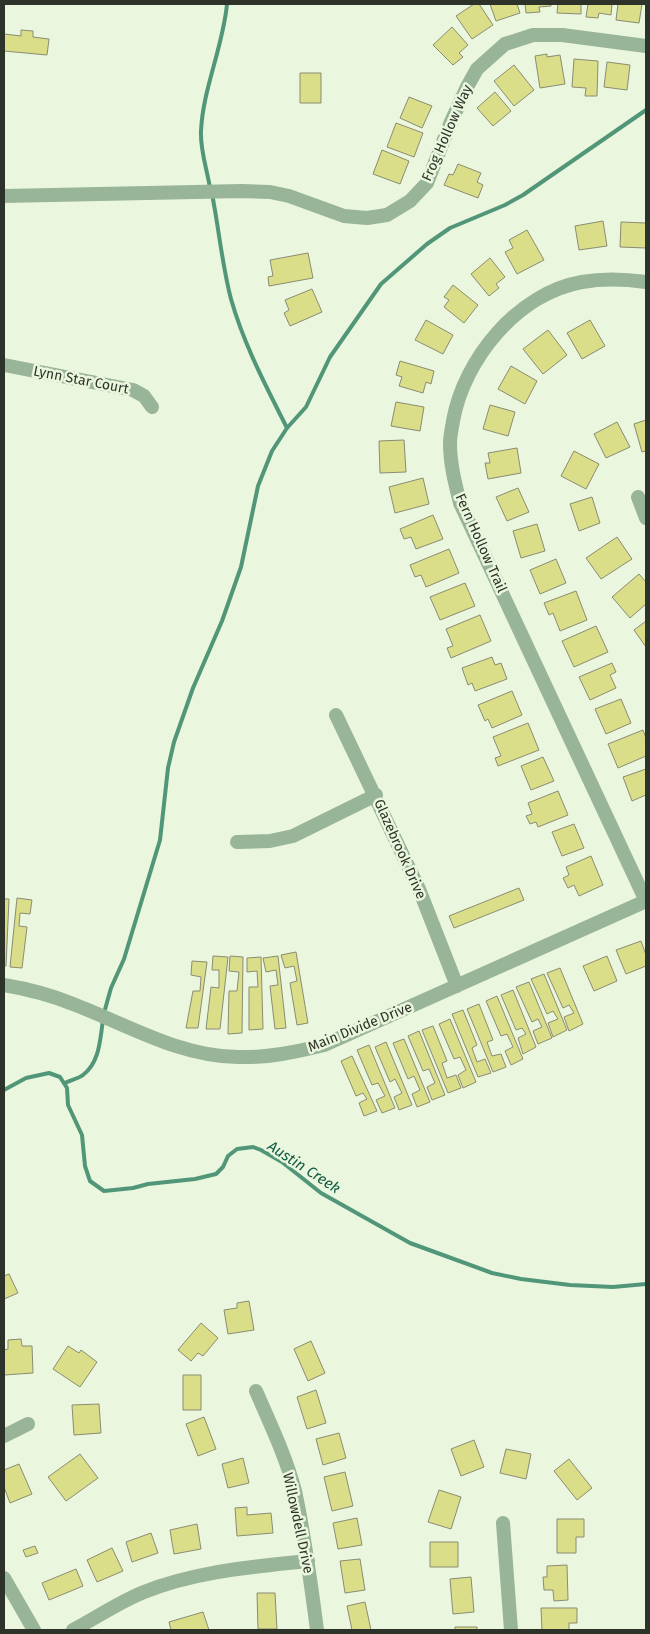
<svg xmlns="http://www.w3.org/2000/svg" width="650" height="1634" font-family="'Fira Sans',sans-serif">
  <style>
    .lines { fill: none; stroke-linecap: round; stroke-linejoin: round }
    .stream { stroke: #529679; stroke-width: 4 }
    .building { fill: #dbde89; stroke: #8a8c73 }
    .minor { stroke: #98b499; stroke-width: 14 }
    .labels { text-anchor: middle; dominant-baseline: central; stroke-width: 5; stroke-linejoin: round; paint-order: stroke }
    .street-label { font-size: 14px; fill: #2e3329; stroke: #eaf6dd }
    .water-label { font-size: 15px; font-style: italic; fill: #0d5a41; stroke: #eaf6dd }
  </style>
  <rect width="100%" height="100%" fill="#eaf6dd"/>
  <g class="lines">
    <path class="stream" d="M210 188C207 169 200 150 201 131 203 88 223 47 227 4
      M212 194C219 229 222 265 231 299 244 345 266 386 287 428
      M104 1013 111 988 124 959 160 840 168 768 174 742 193 688 222 621 241 567 258 486 272 451 287 428 306 407 330 357 381 284 427 244 450 228 505 205 523 195 646 110
      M65 1083C70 1080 78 1079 83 1075 100 1062 100 1039 103 1020
      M4 1090 26 1078 49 1073 60 1077 67 1088 68 1105 82 1135 85 1166 90 1181 104 1191 133 1188 148 1184 195 1179 216 1174 223 1167 228 1156 237 1149 253 1147 261 1150 282 1162 321 1193 410 1243 492 1273 521 1279 570 1285 613 1287 646 1284"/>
  </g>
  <path class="building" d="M474 4H479L493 25 472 39 456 16Z
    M490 4H517L520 13 496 21Z
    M525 4H551V6L539 7 540 12 526 13Z
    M558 4H581V14L557 13Z
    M588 4H612L611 15 599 13 598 18 586 17Z
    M618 4H642L639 23 616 20Z
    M452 27 468 45 459 53 463 57 453 65 433 45Z
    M21 30 33 31V37L49 39 47 55 4 51V34L21 36Z
    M547 54V57L560 55 565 84 540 88 535 56Z
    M574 59 598 61 597 96H585L586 88 572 87Z
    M607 62 630 65 627 90 604 87Z
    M514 65 534 90 514 106 494 81Z
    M300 73H321V103H300Z
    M495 92 511 111 493 126 477 108Z
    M409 97 432 106 422 128 400 118Z
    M396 123 423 133 414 157 387 147Z
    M382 150 409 161 400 184 373 174Z
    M458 164 481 173 477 182 483 185 478 198 444 185 449 174 453 175Z
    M603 221 607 246 579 250 575 226Z
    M621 222 646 223V248L620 247Z
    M527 230 544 260 517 274 505 252 513 248 509 240Z
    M308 253 313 278 269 286 268 277 273 276 270 260Z
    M490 258 505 277 496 284 499 288 489 296 471 274Z
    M453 285 478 305 464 323 444 307 449 300 444 297Z
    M312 289 322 312 290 326 284 313 289 310 285 300Z
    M426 320 453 335 443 354 415 340Z
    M590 320 605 346 582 359 567 333Z
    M548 330 567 355 543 374 523 349Z
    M400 361 434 371 431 384 426 382 423 393 399 386 402 377 396 375Z
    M511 366 537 381 525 404 498 389Z
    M396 402 424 407 420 431 391 426Z
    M490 405 515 412 508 436 483 429Z
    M646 420V451L642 452 634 424Z
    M617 422 630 447 606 458 594 434Z
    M404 440 406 472 380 473 379 441Z
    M517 448 521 473 488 479 485 463H490L488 453Z
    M574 451 599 464 586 489 561 476Z
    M423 478 429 504 395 513 389 487Z
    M518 488 529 512 507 521 496 497Z
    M592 497 600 523 579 531 570 504Z
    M433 515 443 539 416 549 411 537 404 539 400 529Z
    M537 524 545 551 521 558 513 531Z
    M617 537 632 559 601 579 586 558Z
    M449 549 459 573 426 587 421 575 415 577 410 565Z
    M556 559 566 583 540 594 530 570Z
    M639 574 646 582V604L630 618 612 597Z
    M465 583 475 606 440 620 430 597Z
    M576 591 587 620 560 631 553 613 549 615 544 603Z
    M480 615 491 641 451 658 447 648 453 646 446 629Z
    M646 621V647L634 630Z
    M596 626 608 652 574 667 562 641Z
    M492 657 495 665 501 663 507 679 475 691 472 683 468 685 462 668Z
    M612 663 616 672 610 675 616 688 590 700 579 677Z
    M512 691 522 715 492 728 488 719 485 721 478 705Z
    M621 699 631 723 606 734 595 709Z
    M528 723 539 750 498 766 495 758 501 756 493 737Z
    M643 730 646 738V756L618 768 608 744Z
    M543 757 554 781 531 790 521 766Z
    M646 769V795L632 801 623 777Z
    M558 791 568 815 538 827 536 822 530 824 526 816 532 814 528 803Z
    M574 824 584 848 562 856 552 832Z
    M591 856 603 885 579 896 574 885 568 888 563 878 569 875 566 867Z
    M519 888 524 900 454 928 449 916Z
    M17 898 32 900 30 914 20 913 19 926 27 927 22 968 10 967Z
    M4 899H9L6 966H4Z
    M641 941 646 955V966L626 974 616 950Z
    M296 952 308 1023 297 1025 290 983 297 981 294 966 285 968 281 955Z
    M213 956 228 957 220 1029H206L211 987 219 988V970H212Z
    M230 956 243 957 242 1033 228 1034 229 991H237L239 972 229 971Z
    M278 956 286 1028 275 1029 270 986 278 985 276 970 266 972 263 958Z
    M607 956 617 981 594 991 583 966Z
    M261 957 263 1029 249 1030V987H258L257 971 247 972V958Z
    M192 961 207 962 198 1028H186L193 991H200L201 977 191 975Z
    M560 968 583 1024 569 1031 564 1017 574 1013 569 1005 563 1008 547 973Z
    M544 974 567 1030 553 1037 548 1023 558 1019 553 1011 547 1014 531 979Z
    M529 982 552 1038 538 1044 533 1031 542 1027 538 1019 532 1022 516 987Z
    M513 990 536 1047 523 1054 518 1038 526 1034 522 1028 516 1030 501 995Z
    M497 996 523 1059 511 1065 505 1051 513 1047 507 1034 501 1036 486 1001Z
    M479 1004 493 1040 487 1042 492 1056 501 1054 506 1067 493 1072 467 1009Z
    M463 1010 477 1045 472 1048 477 1062 485 1059 491 1073 478 1077 452 1014Z
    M450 1019 476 1082 463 1088 458 1075 466 1070 460 1057 454 1059 439 1024Z
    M433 1026 447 1061 442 1063 447 1078 456 1075 461 1088 448 1093 422 1030Z
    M419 1031 445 1095 432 1100 427 1087 435 1083 429 1069 423 1071 408 1036Z
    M404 1039 430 1102 417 1107 412 1094 420 1090 414 1076 408 1079 393 1043Z
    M386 1042 412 1105 399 1110 394 1097 402 1093 395 1079 390 1082 375 1047Z
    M369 1045 395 1108 382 1113 376 1100 385 1096 378 1083 372 1085 357 1050Z
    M352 1056 377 1111 364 1116 359 1103 367 1099 363 1093 356 1096 341 1061Z
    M9 1274 18 1293 4 1299V1276Z
    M249 1301 254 1330 228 1334 224 1310 237 1308V1303Z
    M201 1323 218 1338 203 1356 198 1353 191 1361 178 1350Z
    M21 1339 22 1346H32L33 1373 4 1375V1350L8 1349V1340Z
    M311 1341 325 1373 308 1381 294 1349Z
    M68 1346 79 1353 81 1350 97 1362 80 1387 53 1369Z
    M183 1375H201V1410H183Z
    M316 1390 326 1423 307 1429 297 1397Z
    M99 1404 101 1433 74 1435 72 1405Z
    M204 1417 216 1449 198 1456 186 1424Z
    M339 1433 346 1458 323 1465 316 1439Z
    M474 1440 484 1467 461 1476 451 1449Z
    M506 1449 531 1454 526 1479 500 1473Z
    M80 1454 98 1478 66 1501 48 1477Z
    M243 1458 249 1483 228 1488 222 1464Z
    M569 1459 592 1488 577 1500 554 1471Z
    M19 1464 32 1494 10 1503 4 1487V1470Z
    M345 1472 353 1506 332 1511 324 1477Z
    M439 1490 461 1497 451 1529 428 1522Z
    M247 1507V1515L271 1513 273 1533 237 1536 235 1508Z
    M357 1518 362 1545 338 1549 333 1523Z
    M557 1519H584V1537H576V1553H557Z
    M197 1524 201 1549 174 1554 170 1530Z
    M151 1533 158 1553 132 1562 126 1542Z
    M430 1542H458V1567H430Z
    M35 1546 38 1553 26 1557 23 1550Z
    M112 1548 123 1571 97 1582 87 1560Z
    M360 1559 365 1590 345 1593 340 1561Z
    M567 1565 568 1600 554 1601 553 1590H544L543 1577H547V1566Z
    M76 1569 83 1586 49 1600 42 1583Z
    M471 1577 474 1612 453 1614 450 1579Z
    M257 1593H275L277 1629H258Z
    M365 1602 371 1630H352L347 1606Z
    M541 1608H577V1623H569V1630H542Z
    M203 1612 209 1630H171L169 1622Z
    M455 1627H477V1630H455Z"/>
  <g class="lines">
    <path class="minor" d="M4 196 242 191 270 192 289 196 344 216 367 218 387 215 410 201 427 183 450 124 467 87 477 69 505 44 533 35H562L646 46
      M646 282C625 279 604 278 582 282 518 293 464 359 453 421 452 428 450 436 450 443 450 464 455 483 460 503L646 901
      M4 365 133 390 144 396 152 407
      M638 497 646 518
      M336 715 419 889 457 986
      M237 842 270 841 293 836 376 795
      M4 985C28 989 51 995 73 1004 126 1024 180 1057 238 1057 268 1058 296 1052 324 1045L646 901
      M256 1391C270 1423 286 1457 295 1491 305 1537 311 1584 317 1630
      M4 1436 28 1424
      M503 1523 511 1630
      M4 1578 34 1630
      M73 1630C96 1618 119 1602 144 1592 196 1571 252 1567 308 1561"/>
  </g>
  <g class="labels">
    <g class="street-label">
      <text transform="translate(447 133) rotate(-66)">Frog Hollow Way</text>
      <text transform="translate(81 380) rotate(11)">Lynn Star Court</text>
      <text transform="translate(481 543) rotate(66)">Fern Hollow Trail</text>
      <text transform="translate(400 849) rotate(66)">Glazebrook Drive</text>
      <text transform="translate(360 1027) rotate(-22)">Main Divide Drive</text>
      <text transform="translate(298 1523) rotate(78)">Willowdell Drive</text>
    </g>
    <g class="water-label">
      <text transform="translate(304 1167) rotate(33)">Austin Creek</text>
    </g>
  </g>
  <rect width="650" height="1634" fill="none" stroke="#2e3329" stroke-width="10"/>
</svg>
